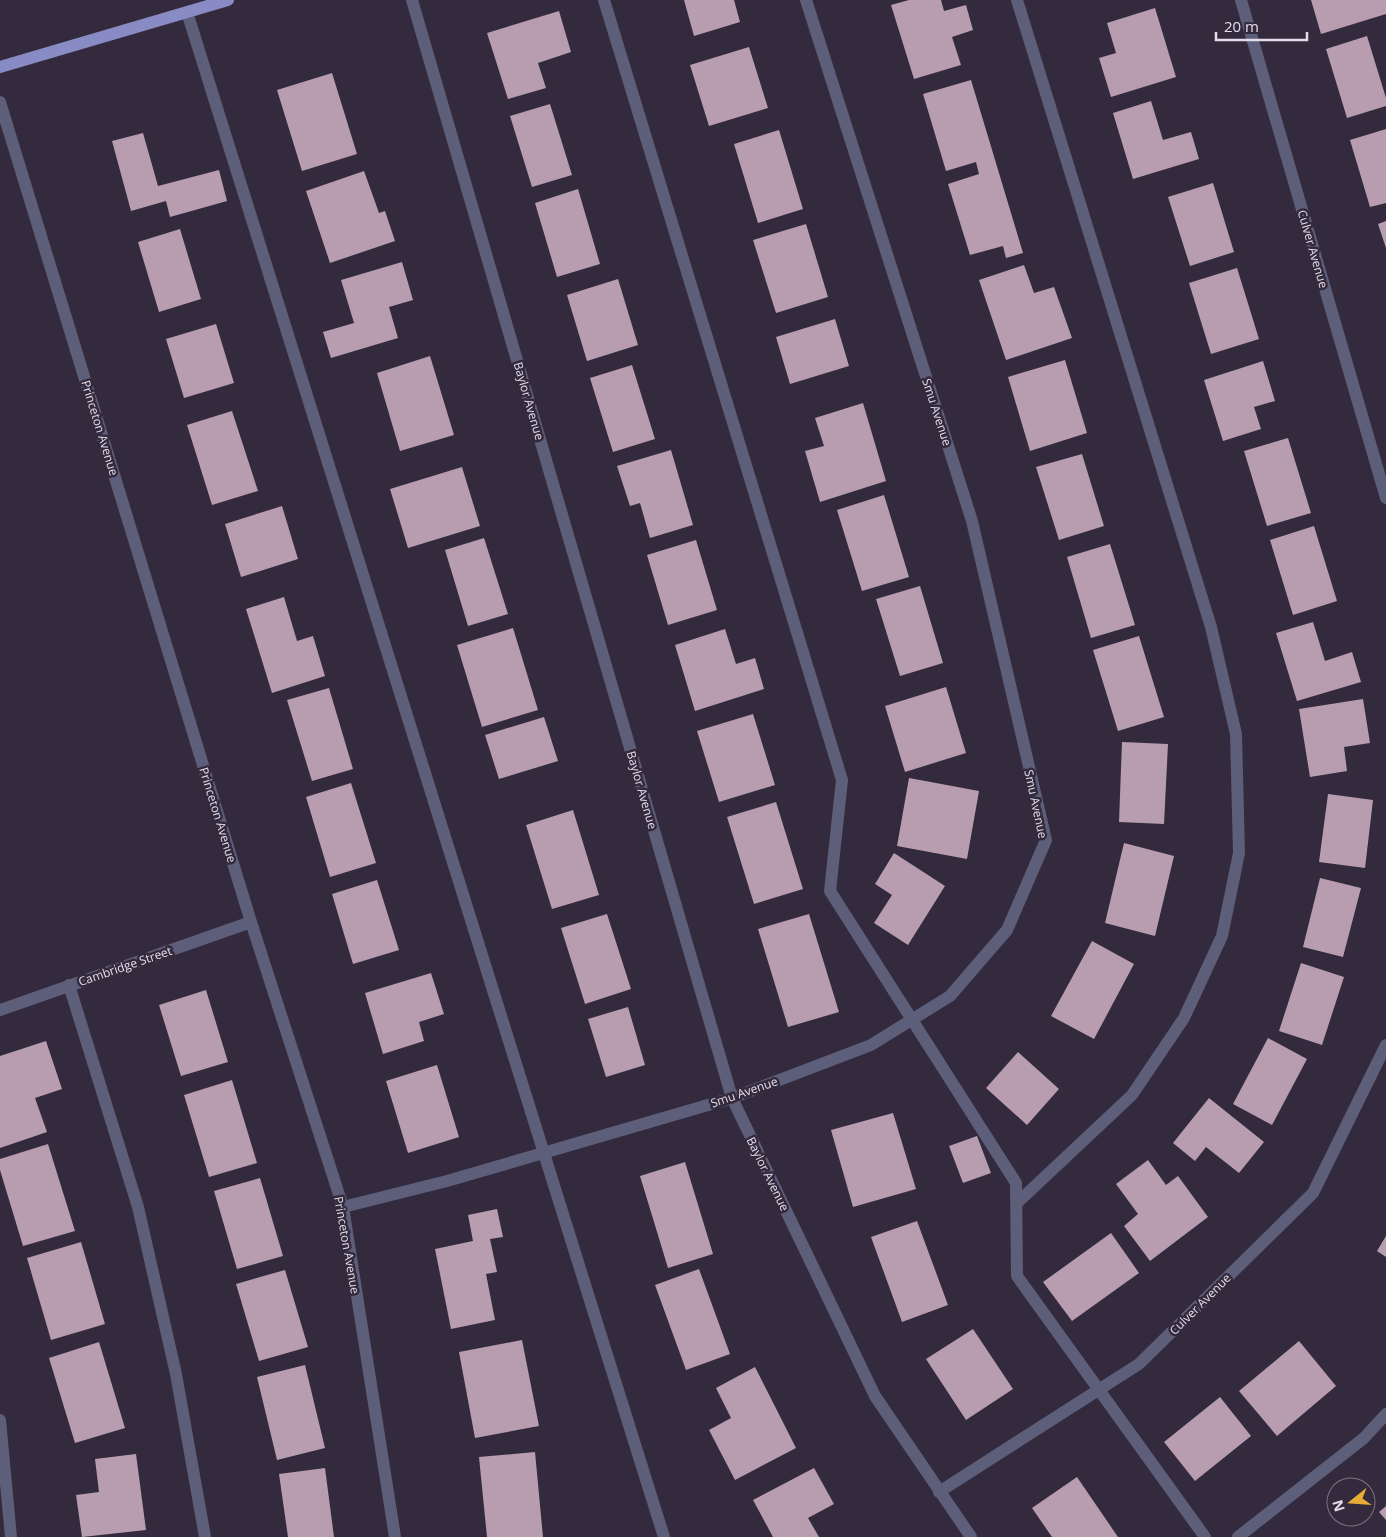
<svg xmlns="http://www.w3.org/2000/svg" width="1386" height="1537" font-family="'Open Sans',sans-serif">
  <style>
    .building { fill: #b89db1 }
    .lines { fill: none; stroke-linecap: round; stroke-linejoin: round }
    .minor { stroke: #5c5e7a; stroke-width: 12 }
    .major { stroke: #898bc4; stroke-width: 12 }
    .labels { text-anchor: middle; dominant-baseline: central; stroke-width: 5; stroke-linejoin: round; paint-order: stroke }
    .street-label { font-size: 12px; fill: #e3dce9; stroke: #342a3d }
  </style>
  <rect width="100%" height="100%" fill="#342a3d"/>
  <path class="building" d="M684 0H734L740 22 694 36Z
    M909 0H941L944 11 966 5 973 30 952 37 961 65 914 79 891 5Z
    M1311 0H1386V14L1321 34Z
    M1155 8 1176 77 1111 97 1099 58 1116 53 1107 23Z
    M559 11 571 52 538 63 546 88 508 99 487 33Z
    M1367 36 1386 98V106L1347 118 1326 49Z
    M749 47 768 108 709 126 690 65Z
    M332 73 357 154 302 171 277 90Z
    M971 80 1023 253 1006 258 1003 246 970 255 948 184 979 174 976 162 946 171 923 94Z
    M1151 101 1163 140 1191 132 1199 159 1133 179 1113 113Z
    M550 104 572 175 532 187 510 116Z
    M1386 129V203L1370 207 1350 140Z
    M779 130 803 209 758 223 734 144Z
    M143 133 158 186 219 170 227 201 170 217 166 201 131 211 112 141Z
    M364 171 379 213 385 211 395 241 330 263 306 191Z
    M1213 183 1234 252 1190 266 1168 197Z
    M578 189 600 264 557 277 535 203Z
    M1386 221V248L1378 224Z
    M806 224 828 297 776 313 753 240Z
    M180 229 201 299 159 312 138 242Z
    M402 262 413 300 389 307 398 338 331 358 323 332 354 323 341 280Z
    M1024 265 1034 293 1054 287 1072 338 1006 360 979 280Z
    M1237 268 1259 339 1211 354 1189 283Z
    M618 279 638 345 587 361 567 295Z
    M835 319 849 366 790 384 776 337Z
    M216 324 234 383 184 398 166 339Z
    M430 356 454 435 400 451 377 373Z
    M1065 360 1087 433 1030 451 1008 377Z
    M1263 361 1275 401 1254 407 1261 429 1223 441 1204 380Z
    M632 365 655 439 613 452 590 378Z
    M863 403 886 481 820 502 805 451 824 446 815 418Z
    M232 411 258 491 212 505 187 425Z
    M1288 438 1311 513 1267 526 1244 451Z
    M671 450 693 525 650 538 640 503 630 506 617 466Z
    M1082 454 1104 526 1059 540 1036 467Z
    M462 467 480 526 408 548 390 489Z
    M884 495 909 577 862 591 837 510Z
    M282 506 298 559 241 577 225 524Z
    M1314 526 1337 601 1293 615 1270 540Z
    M484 538 508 614 468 626 445 550Z
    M696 540 717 610 668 625 647 555Z
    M1110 544 1135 625 1091 638 1067 557Z
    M920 586 943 663 900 676 876 599Z
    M284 597 297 641 313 636 325 676 272 693 246 609Z
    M1313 622 1325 661 1352 652 1361 682 1297 701 1276 633Z
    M513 628 538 710 482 727 457 645Z
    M725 629 736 664 755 658 764 689 695 711 675 645Z
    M1139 636 1164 717 1118 731 1093 650Z
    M946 687 966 753 905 772 885 706Z
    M329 688 353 769 312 781 287 700Z
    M1363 699 1370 743 1344 747 1347 771 1310 777 1299 709Z
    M753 714 775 785 719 802 697 731Z
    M544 717 558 761 499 779 485 735Z
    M1122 742 1168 744 1164 824 1119 822Z
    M909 778 979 791 967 859 897 846Z
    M351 783 376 863 330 877 306 797Z
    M1328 794 1373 800 1365 868 1319 862Z
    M776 802 803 889 754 904 727 817Z
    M573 810 599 895 552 909 526 825Z
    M1124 843 1174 856 1155 936 1105 923Z
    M894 853 945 886 908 945 874 923 892 895 875 884Z
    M1320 878 1361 888 1343 957 1303 947Z
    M377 880 399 950 353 964 332 894Z
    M607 914 631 989 585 1004 561 928Z
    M809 914 839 1012 788 1027 758 929Z
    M1092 941 1134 964 1094 1039 1051 1016Z
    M1301 963 1344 977 1322 1045 1279 1031Z
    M431 973 444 1014 419 1022 424 1041 383 1054 365 993Z
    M206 990 228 1062 181 1076 159 1005Z
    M628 1007 645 1065 606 1077 588 1019Z
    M1268 1038 1307 1059 1272 1125 1233 1104Z
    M46 1041 62 1089 35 1098 47 1132 0 1148V1056Z
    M1018 1052 1059 1089 1027 1125 986 1088Z
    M437 1065 459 1137 408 1153 386 1081Z
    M232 1080 257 1163 209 1177 184 1095Z
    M1209 1098 1264 1142 1239 1173 1206 1147 1195 1161 1173 1143Z
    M893 1113 916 1189 853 1207 831 1130Z
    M977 1136 991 1173 963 1183 949 1146Z
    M48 1144 75 1231 23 1246 0 1170V1159Z
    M1148 1160 1166 1185 1178 1176 1208 1217 1150 1261 1124 1226 1138 1214 1116 1184Z
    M685 1162 713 1254 668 1268 640 1176Z
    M260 1178 283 1256 237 1269 214 1191Z
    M497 1209 503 1237 490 1239 497 1272 486 1274 495 1320 451 1329 435 1249 473 1241 468 1215Z
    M917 1221 948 1305 902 1322 871 1237Z
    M1111 1233 1139 1273 1072 1321 1043 1282Z
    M1386 1236V1257L1377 1251Z
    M81 1242 105 1324 51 1340 27 1258Z
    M699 1269 730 1354 686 1370 655 1285Z
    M285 1270 308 1347 259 1361 236 1284Z
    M973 1329 1013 1389 966 1420 926 1359Z
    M522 1340 539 1426 475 1438 459 1352Z
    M1299 1341 1336 1386 1277 1436 1239 1391Z
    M99 1342 125 1428 75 1443 49 1358Z
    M305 1365 325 1448 277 1460 257 1377Z
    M755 1367 796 1448 735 1480 709 1430 731 1418 716 1388Z
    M1220 1397 1251 1436 1195 1481 1164 1442Z
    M535 1452 543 1537H487L479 1457Z
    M136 1454 146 1530 82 1537 76 1495 99 1492 95 1459Z
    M325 1468 334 1537H288L279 1474Z
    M814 1468 834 1504 808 1518 819 1537H773L753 1500Z
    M1077 1477 1118 1537H1052L1032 1508Z
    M1386 1506V1520L1379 1512Z"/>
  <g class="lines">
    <path class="minor" d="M412 0 732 1098 875 1396 971 1537
      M604 0 842 780 830 891 1016 1183 1017 1276 1205 1537
      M1241 0 1386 498
      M187 12 664 1537
      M0 102 251 922 343 1207 395 1537
      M69 985 138 1207 176 1374 205 1537
      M0 1010 251 922
      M1016 1204 1132 1095 1184 1018 1222 936 1239 853 1236 734 1211 627 1017 0
      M343 1207 447 1181 732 1098 871 1045 950 996 1007 930 1046 840 972 521 806 0
      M0 1420 11 1537
      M939 1492 1139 1364 1313 1193 1386 1045
      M1238 1537 1364 1438 1386 1414"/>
    <path class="major" d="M0 67 228 0"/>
  </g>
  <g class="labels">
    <g class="street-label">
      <text transform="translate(1313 249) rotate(74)">Culver Avenue</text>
      <text transform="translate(529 401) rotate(74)">Baylor Avenue</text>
      <text transform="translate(937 412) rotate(72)">Smu Avenue</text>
      <text transform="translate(100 428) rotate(73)">Princeton Avenue</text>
      <text transform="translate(642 790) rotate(74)">Baylor Avenue</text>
      <text transform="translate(1036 804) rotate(78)">Smu Avenue</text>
      <text transform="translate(218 815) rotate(73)">Princeton Avenue</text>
      <text transform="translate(125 966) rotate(-19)">Cambridge Street</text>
      <text transform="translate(744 1092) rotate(-19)">Smu Avenue</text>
      <text transform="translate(768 1174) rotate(64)">Baylor Avenue</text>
      <text transform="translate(347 1245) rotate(80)">Princeton Avenue</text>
      <text transform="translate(1200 1304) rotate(-45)">Culver Avenue</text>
    </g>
  </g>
  <g transform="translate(1351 1502) rotate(253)"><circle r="24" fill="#342a3d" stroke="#7a7182"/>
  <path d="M0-4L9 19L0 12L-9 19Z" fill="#e7ac37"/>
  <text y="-8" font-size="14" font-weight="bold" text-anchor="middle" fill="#e3dce9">N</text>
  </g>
  <path d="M1216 32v8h91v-8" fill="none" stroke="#e3dce9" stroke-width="2.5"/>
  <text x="1224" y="32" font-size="15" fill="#e3dce9" stroke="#342a3d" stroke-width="4" paint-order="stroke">20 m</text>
</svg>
